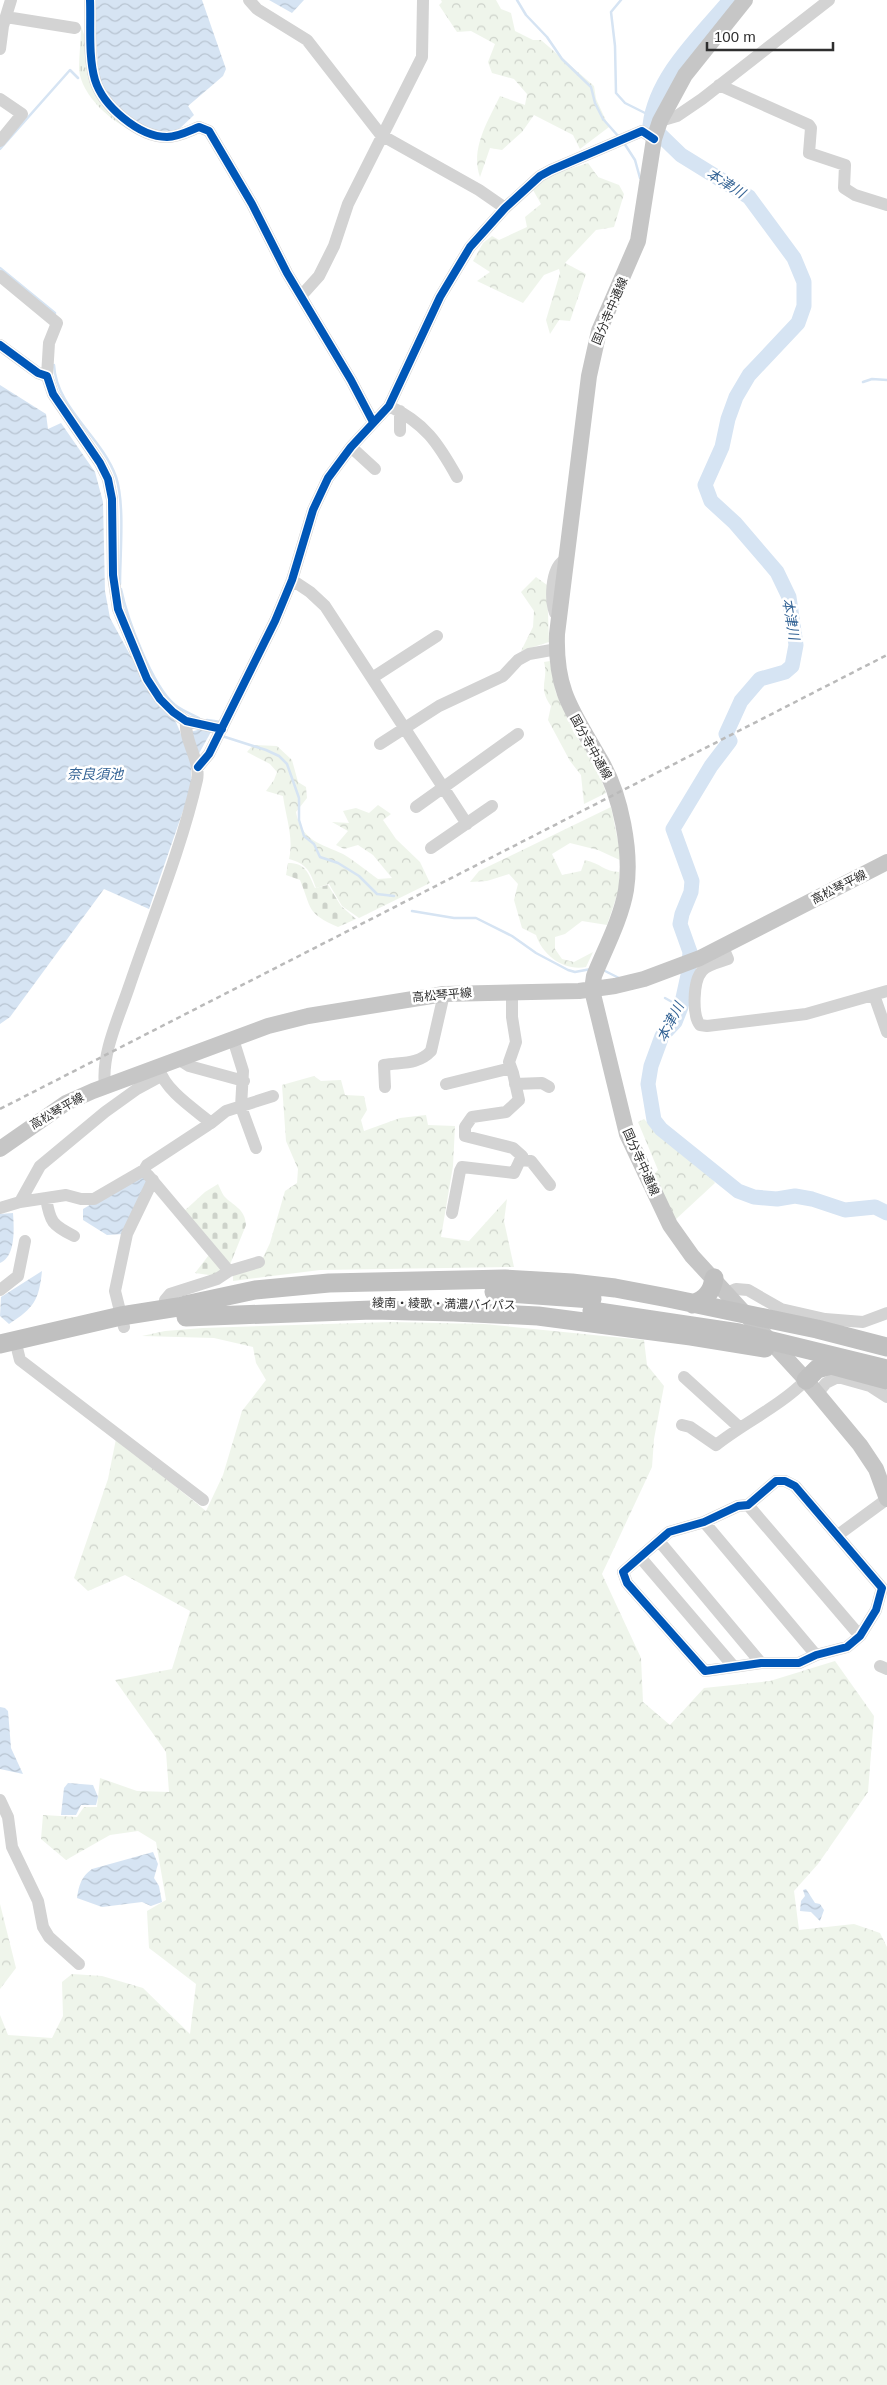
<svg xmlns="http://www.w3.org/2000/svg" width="887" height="2385" font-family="Arial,'Noto Sans JP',sans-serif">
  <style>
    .grass { fill: url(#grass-tufts) }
    .forest { fill: url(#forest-crowns) }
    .cemetery { fill: url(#cemetery-stones) }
    .water { fill: url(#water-waves) }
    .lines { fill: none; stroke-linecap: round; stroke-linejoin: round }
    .stream { stroke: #d6e4f3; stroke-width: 2.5 }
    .river { stroke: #d6e4f3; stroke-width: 15 }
    .minor { stroke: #d3d3d3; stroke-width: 12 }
    .major { stroke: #c6c6c6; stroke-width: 16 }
    .highway { stroke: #c0c0c0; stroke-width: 19 }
    .rail { stroke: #bababa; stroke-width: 2.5; stroke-dasharray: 5 4; stroke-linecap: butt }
    .highway-bridge { stroke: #c0c0c0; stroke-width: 19 }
    .cycleway-casing { stroke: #fff; stroke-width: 11 }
    .cycleway { stroke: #0057b8; stroke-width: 8 }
    .labels { text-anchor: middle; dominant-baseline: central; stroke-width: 5; stroke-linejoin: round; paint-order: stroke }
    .street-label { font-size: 12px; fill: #2e2e2e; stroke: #fff }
    .water-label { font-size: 14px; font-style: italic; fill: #366596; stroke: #fff }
  </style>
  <defs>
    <pattern id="grass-tufts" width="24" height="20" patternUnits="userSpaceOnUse" patternTransform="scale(1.25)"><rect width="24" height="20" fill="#eff5eb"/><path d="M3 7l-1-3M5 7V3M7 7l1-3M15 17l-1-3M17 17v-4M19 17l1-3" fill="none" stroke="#cdd2ca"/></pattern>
    <pattern id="forest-crowns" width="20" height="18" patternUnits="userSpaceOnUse" patternTransform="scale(1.25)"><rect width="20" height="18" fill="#eff5eb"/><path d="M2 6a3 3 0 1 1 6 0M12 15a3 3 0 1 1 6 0" fill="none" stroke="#cdd2ca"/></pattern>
    <pattern id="cemetery-stones" width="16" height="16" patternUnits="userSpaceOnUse" patternTransform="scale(1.25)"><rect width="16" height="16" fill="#eff5eb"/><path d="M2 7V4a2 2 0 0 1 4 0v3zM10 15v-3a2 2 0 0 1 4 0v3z" fill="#cdd2ca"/></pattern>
    <pattern id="water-waves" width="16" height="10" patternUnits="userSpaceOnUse" patternTransform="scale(1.25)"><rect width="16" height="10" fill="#d6e4f3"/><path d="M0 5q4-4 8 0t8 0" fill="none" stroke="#b8c4d1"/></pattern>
  </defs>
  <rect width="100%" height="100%" fill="#fff"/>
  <path class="grass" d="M81 26 86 40 134 132C112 122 81 96 79 69 79 55 81 40 81 26Z"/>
  <path class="forest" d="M441 0H496L501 9 511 13 515 31 533 40H541L594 86 596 99 609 127 580 149 573 135 534 115 522 132 502 150 490 148 480 177C470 149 488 121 500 96L525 105 527 94 514 79 492 73 488 62 495 44 471 31 457 32 439 5 442 2Z
    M588 163 598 177 619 185 624 194 614 227 596 230 565 263 586 274 570 321 559 320 550 334 546 320 560 273 559 269 544 275 523 303 477 281 490 272 473 261 483 243 492 236 499 240 527 227 525 217 541 204 533 190 550 175Z
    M536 577 547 585 549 642 521 651 533 627 534 611 521 592Z
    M550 661 556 693 574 733 596 764 606 793 584 804 581 775 570 761 548 720 551 706C537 686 549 681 544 662Z
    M253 745 277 746 292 760 298 782 306 787 307 798 296 812C301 841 322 844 343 854 355 861 367 871 378 879L392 878 373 855 358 845 344 849 336 845 348 831 332 822 349 823 343 811 356 808 369 813 378 805 391 814 383 820 396 839 420 862 430 883 359 918 342 906 329 884 316 888C310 871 307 864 289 859 294 838 286 818 283 796L266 791 274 780 277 772 270 764 247 752Z
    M611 807 622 861 598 850 570 843 552 854 562 875 581 871 585 860C600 863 605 872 619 872V889L607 925 582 921 565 934 555 937V949L562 959 574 962 593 952 586 967C564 971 543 956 536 935L522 928 514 900 518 884 509 874 487 881 470 882 479 871Z
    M314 1076 321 1081 341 1080 345 1095 364 1096 367 1110 361 1120 364 1131 400 1118 426 1115 428 1125 455 1126 453 1166 441 1237 469 1241 507 1199 504 1221 514 1267 320 1270 233 1281V1274L259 1266 270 1243 285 1191 297 1183 298 1169 286 1141 282 1085Z
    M644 1119 659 1135 704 1167 715 1183 675 1220 652 1176 658 1170 638 1122Z
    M391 1322 484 1324 644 1340 647 1365 664 1386 654 1439 652 1467 602 1574 641 1658 643 1702 670 1725 704 1688 770 1681 835 1661 874 1716 868 1792 818 1864 794 1891 799 1930 854 1924 880 1933 887 1947V2385H0V2015L8 2035 52 2038 63 2016 62 1982 72 1974 102 1976 143 1988 190 2034 196 1984 149 1948 147 1911 166 1900 156 1842 138 1831 110 1835 66 1860 41 1839 43 1815 77 1817 84 1807H97L100 1778 137 1791 169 1792 166 1752 115 1680 172 1669 190 1611 125 1575 88 1591 74 1578 108 1479 116 1439 206 1511 223 1475 242 1411 266 1380 256 1363 253 1347 214 1338 142 1336 165 1331 203 1328Z
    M0 1904 16 1968 0 1989Z"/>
  <path class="cemetery" d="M288 863C306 863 308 873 315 888L328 885 341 906 356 919 338 927C306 913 312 909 300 880L286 875Z
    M218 1184C220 1188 222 1193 224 1196 233 1206 245 1208 246 1225L229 1267 216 1276 195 1273 212 1251 182 1213 205 1192Z"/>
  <path class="water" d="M93 0H202L226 69 223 76 188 106 194 115 176 132H156L133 120 105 93 99 77Z
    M269 0H304L292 13Z
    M0 385 46 414 48 429 61 423 95 472 103 502 105 591 110 618 147 686 159 704 176 722 181 734 206 728 212 730 191 768V788L149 909 104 889 10 1017 0 1024Z
    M141 1175 150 1183 123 1234 107 1235 83 1220V1209Z
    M13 1213C14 1228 16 1256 0 1263V1214Z
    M42 1271C39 1300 34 1308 9 1324L0 1316 1 1297Z
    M0 1707 5 1708 8 1711 11 1748 23 1774 0 1769Z
    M68 1783 93 1785 98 1797 96 1805H81L76 1815H61L64 1788Z
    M153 1852 158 1864 154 1878 159 1886 162 1902 151 1906 142 1902 102 1907 77 1898C79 1885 81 1877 92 1869Z
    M806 1889 815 1903 820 1904 824 1910 820 1921 811 1912 800 1911 801 1901 805 1896 803 1890Z"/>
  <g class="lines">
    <path class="stream" d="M517 0 526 15 547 37 562 59 591 87 595 103 603 119 619 137
      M621 0 611 12 615 46 616 93 625 103 651 116
      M624 143 635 160 640 178
      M0 149 70 70 78 78
      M0 268 55 313
      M54 365C56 408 102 437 116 477 125 504 120 554 120 584
      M863 382 872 379 887 380
      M121 589C127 618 152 686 175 705 183 711 191 714 199 718
      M207 720 221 722
      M222 736 266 750 279 756 287 764 299 798V820L304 836 314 844 320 857 338 863 359 876 377 894 394 896
      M412 911 454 918H476L512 936 536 953 568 970 575 972 591 969
      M605 971 619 978
      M665 998 681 1007"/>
    <path class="river" d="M730 0C700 36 656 76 650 125L681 155 749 197 794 258 804 282V306L798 323 749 375 736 397 728 419 722 447 705 485 711 501 735 523 777 572 789 597 796 645 792 666 785 672 760 679 741 701 726 734 730 741 711 766 673 829 692 881 691 892 682 914 680 924 690 952 688 975 681 1007 675 1022 662 1036 651 1066 648 1084 654 1120 661 1129 738 1191 754 1197 777 1199 795 1196 812 1199 845 1210 875 1207 887 1213"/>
    <path class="minor" d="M90 0C91 25 88 56 95 80 103 106 139 137 167 137 178 137 189 131 199 127L209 131 252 204 287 273 351 380 373 422
      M249 0 257 9 307 40 381 135 479 190 505 208
      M6 17 75 28
      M0 49 3 26 11 0
      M719 85 809 125 811 128 809 153 845 165 844 188 855 195 887 205
      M0 99 22 114 0 141
      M660 121 677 116 702 99 829 0
      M0 276 57 323 49 343 47 376
      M301 296 319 276 334 246 348 204 422 57 423 0
      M0 345 38 373 47 376 53 394 100 463 108 479 112 499 113 575 118 609 147 679 160 699 173 712 186 721 222 729
      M389 406C425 423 438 443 457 477
      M400 411V431
      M351 447 375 469
      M292 580 310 592 325 606 467 824
      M555 613C550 599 551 570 563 561
      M372 678 437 636
      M380 744 439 706 503 676 518 660 529 654 557 649
      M198 767 209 754 275 621 292 580 313 510 328 478 351 447 389 406 440 297 470 247 505 208 540 176 551 170 642 131 654 139
      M416 807 518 734
      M431 848 492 806
      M723 947 728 959C720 962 707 964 702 971 693 981 692 1015 700 1025L707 1026 806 1014 887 991
      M874 995 887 1032
      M233 1039 243 1071 241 1107 256 1148
      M178 1059 189 1066 244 1081
      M159 1069C166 1091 193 1108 211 1123L226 1111 273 1096
      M446 1084 511 1068
      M515 1084 542 1083 549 1087
      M105 1086C101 1054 119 1017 129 987 152 919 181 850 197 780 201 760 184 742 186 721
      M385 1087 384 1065C401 1062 418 1065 431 1051L444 994
      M521 1160 531 1161 550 1185
      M148 1175 229 1271
      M46 1198C50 1222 52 1225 74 1236
      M20 1202 66 1195 81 1199H94L144 1170 147 1165 211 1123
      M0 1208 20 1202 40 1166 105 1112 137 1089 161 1076
      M452 1213 460 1171 462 1167 514 1173 522 1156 513 1148 465 1136V1127L472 1117 506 1112 519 1100 513 1073 509 1062 516 1042 512 1017V991
      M0 1290 18 1276 25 1241
      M727 1293 736 1289 748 1290 781 1309 825 1319 863 1322 887 1313
      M165 1309V1300L170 1294 217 1279 229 1271 259 1262
      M124 1327 115 1291 127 1234 153 1180
      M15 1340 20 1360 203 1500
      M684 1377 739 1427
      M817 1394 826 1383 838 1377 870 1386 887 1397
      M682 1425 690 1427 716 1445C745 1422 779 1407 806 1380
      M776 1481H785L795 1486 882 1588 876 1610 860 1636 847 1647 816 1655 799 1663H761L705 1671 627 1583 623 1572 669 1532 704 1522 738 1506 748 1505Z
      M748 1505 860 1636
      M704 1522 816 1655
      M838 1535 887 1499
      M659 1541 761 1663
      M640 1557 734 1667
      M880 1666 887 1669
      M0 1800 8 1817 12 1847 38 1901 43 1927 49 1937 79 1964"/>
    <path class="major" d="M745 0 685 75 660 121 654 139 638 241 599 331 589 376 557 634C555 693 574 713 601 761 621 795 632 852 626 890 621 919 605 949 594 976L592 990 627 1134 670 1225 692 1256 806 1380 860 1445 876 1469 887 1499
      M0 1149 66 1103 93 1091 268 1026 308 1016 444 994 579 991 615 986 644 979 700 958 887 862"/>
    <path class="highway" d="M494 1292 592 1299
      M693 1304C706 1299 712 1292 714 1278
      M185 1305 255 1290 329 1283 505 1279 572 1283 615 1288 668 1298 817 1329 887 1347
      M186 1317 372 1310 454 1312 538 1316 691 1336 765 1348
      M0 1344 121 1316 197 1304
      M806 1380 817 1369 831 1365 887 1380"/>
    <path class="rail" d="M0 1109 887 655"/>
    <path class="highway-bridge" d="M592 1311 739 1333 887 1369"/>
    <defs>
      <path id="cycleway" d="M90 0C91 25 88 56 95 80 103 106 139 137 167 137 178 137 189 131 199 127L209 131 252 204 287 273 351 380 373 422
        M0 345 38 373 47 376 53 394 100 463 108 479 112 499 113 575 118 609 147 679 160 699 173 712 186 721 222 729
        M198 767 209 754 275 621 292 580 313 510 328 478 351 447 389 406 440 297 470 247 505 208 540 176 551 170 642 131 654 139
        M776 1481H785L795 1486 882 1588 876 1610 860 1636 847 1647 816 1655 799 1663H761L705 1671 627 1583 623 1572 669 1532 704 1522 738 1506 748 1505Z"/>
    </defs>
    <use href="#cycleway" class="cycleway-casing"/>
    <use href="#cycleway" class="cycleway"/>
  </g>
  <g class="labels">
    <g class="street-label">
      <text transform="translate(610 311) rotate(-67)">国分寺中通線</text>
      <text transform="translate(591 747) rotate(61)">国分寺中通線</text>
      <text transform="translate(839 887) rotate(-27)">高松琴平線</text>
      <text transform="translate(442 995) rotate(-5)">高松琴平線</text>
      <text transform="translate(57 1111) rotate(-30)">高松琴平線</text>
      <text transform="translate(641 1162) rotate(66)">国分寺中通線</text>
      <text transform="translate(444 1304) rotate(1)">綾南・綾歌・満濃バイパス</text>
    </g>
    <g class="water-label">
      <text transform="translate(726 183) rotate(32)">本津川</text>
      <text transform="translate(791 619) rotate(80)">本津川</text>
      <text x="95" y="774">奈良須池</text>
      <text transform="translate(670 1022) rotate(-63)">本津川</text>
    </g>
  </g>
  <path d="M707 42v8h126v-8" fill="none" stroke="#2e2e2e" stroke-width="2.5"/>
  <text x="714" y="42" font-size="15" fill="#2e2e2e" stroke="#ffffff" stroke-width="4" paint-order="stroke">100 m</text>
</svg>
